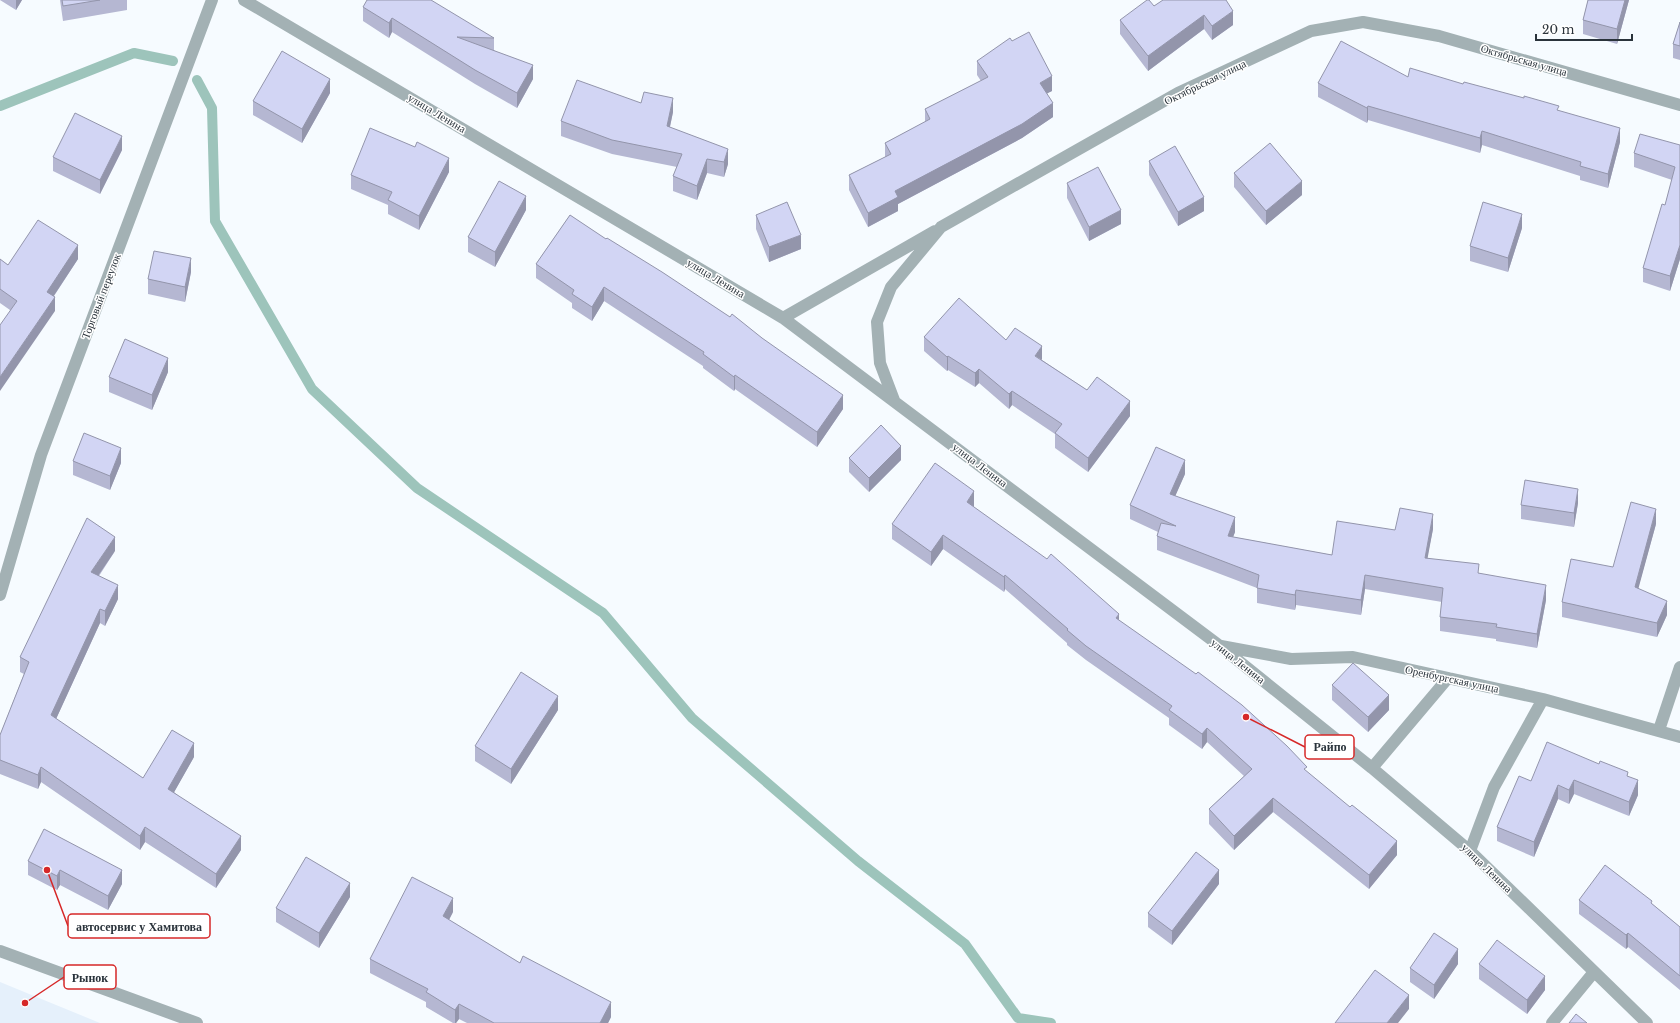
<svg xmlns="http://www.w3.org/2000/svg" width="1680" height="1023" font-family="'Libre Baskerville',serif">
  <style>
    .built { fill: #e5f0fb }
    .lines { fill: none; stroke-linecap: round; stroke-linejoin: round }
    .stream { stroke: #9dc4bb; stroke-width: 10 }
    .street { stroke: #a3b1b4; stroke-width: 12 }
    .wall { fill: #b5b7d2 }
    .shaded-wall { fill: #9395ab }
    .building { fill: #d2d5f4; stroke: #9395ab }
    .labels { text-anchor: middle; dominant-baseline: central; stroke-width: 3; stroke-linejoin: round; paint-order: stroke }
    .street-label { font-size: 11px; fill: #2a333b; stroke: #fff }
    .leader { fill: none; stroke: #d62828; stroke-width: 1.5 }
    .callout-dot { fill: #d62828; stroke: #fff; stroke-width: 1.5 }
    .callout { fill: #fff; stroke: #d62828; stroke-width: 1.5 }
    .callout-label { font-size: 12px; text-anchor: middle; font-weight: bold; fill: #2a333b }
  </style>
  <rect width="100%" height="100%" fill="#f6fbff"/>
  <path class="built" d="M0 982 100 1023H0Z"/>
  <g class="lines">
    <path class="stream" d="M197 80 212 108 215 221 312 389 417 488 603 613 692 718 858 861 965 944 1018 1018 1051 1023
      M0 106 134 53 173 61"/>
    <path class="street" d="M244 0 783 318 1220 646 1372 768 1470 851 1647 1023
      M783 318 935 231
      M894 400 880 363 877 322 891 287 941 227 1178 93 1311 31 1363 22 1439 36 1680 105
      M0 595 41 455 212 0
      M1221 646 1291 659 1353 657 1543 699 1680 737
      M1659 730 1680 667
      M1372 768 1448 678
      M1470 851 1494 787 1543 699
      M0 951 197 1023
      M1552 1023 1594 972"/>
  </g>
  <path class="wall" d="M0 0H22L16 10Z
    M60 0H127V10L63 21Z
    M1163 0 1233 25 1212 40 1204 29 1148 71 1120 34V20L1154 6Z
    M1588 0H1629L1617 44 1583 34V20Z
    M363 7 494 38V50L533 79 517 108 475 84 392 32 389 38 363 21Z
    M1680 22V60L1673 58V44Z
    M977 61 1052 91 1047 93 1053 117 1022 138 898 204V211L868 227 849 190V175L885 157V143L925 122V109L981 81 977 75Z
    M1408 77 1559 111 1620 142 1608 188 1580 180V176L1482 145 1480 153 1368 120 1367 123 1318 97V83Z
    M330 93 302 143 253 115V101Z
    M641 103 673 112 670 127 728 164 724 177 707 173 697 200 673 191V176L677 167 612 154 561 136V121Z
    M1680 145V259L1670 291 1643 282V268L1665 205 1672 180 1634 167V153Z
    M122 150 100 194 53 171V157Z
    M1149 161 1204 211 1178 226 1149 175Z
    M449 172 419 230 388 214V205L351 189V175Z
    M1234 173 1302 195 1266 225 1234 187Z
    M1067 183 1121 224 1089 241 1067 198Z
    M526 210 495 267 468 252V237Z
    M570 215 843 409 817 447 735 389 734 391 703 368V366L604 301 592 321 572 308V303L536 278V264Z
    M756 215 801 249 769 262 756 229Z
    M1522 228 1508 272 1470 261V246Z
    M0 259 8 265 78 259 54 296 55 311 10 310 0 303Z
    M191 272 185 302 148 294V279Z
    M924 337 1006 340 1042 360 1087 390 1130 416 1088 472 1055 448V434L1012 405 1009 409 979 383 975 387 948 370 947 371 924 351Z
    M168 372 152 410 109 392V377Z
    M849 458 901 460 869 492 849 472Z
    M73 461 121 463 110 490 73 475Z
    M1185 474 1175 496 1235 532 1233 537 1332 555 1395 530 1433 529 1427 558 1479 573 1546 600 1537 648 1496 641V639L1440 631V617L1442 602 1365 589 1361 615 1296 605 1295 610 1257 603V588L1157 550V536L1158 532 1130 519V505Z
    M1578 503 1574 527 1521 519V505Z
    M974 506 973 507 1119 620 1307 772 1397 855 1369 889 1273 812 1234 850 1209 824V809L1244 776 1207 742 1202 749 1169 725V718L1086 660 1067 645V643L1005 589 1004 592 943 549 931 566 892 539V524Z
    M1656 524 1638 588 1667 615 1657 637 1562 617V602L1613 567Z
    M115 551 99 576 118 599 105 626 100 623 56 719 143 778 194 757 174 792 241 850 216 888 145 842 140 850 41 782 38 789 0 774V735L24 674 20 672V657Z
    M1332 685 1389 710 1368 732 1332 700Z
    M558 710 511 784 475 761V746Z
    M1628 776 1638 795 1629 816 1574 794 1569 804 1558 799 1534 857 1497 841V827L1531 781Z
    M28 861 122 884 108 910 60 885 57 890 28 875Z
    M1219 884 1172 945 1148 927V913Z
    M350 897 319 948 276 922V908Z
    M1579 900 1652 904 1680 927V990L1628 947 1626 949 1579 914Z
    M453 912 449 920 520 963 611 1017 608 1023H467L459 1019 456 1023H453L426 1007V1002L370 973V959Z
    M1458 964 1434 999 1410 982V968Z
    M1479 964 1545 990 1527 1014 1479 979Z"/>
  <path class="shaded-wall" d="M16 0H22L16 10Z
    M1625 0H1629L1617 44V29Z
    M1233 11V25L1212 40V26Z
    M1204 15V29L1148 71V56Z
    M392 18V32L389 38V23Z
    M533 65V79L517 108V93Z
    M1052 76V91L1040 97V83Z
    M330 79V93L302 143V129Z
    M673 98V112L667 140V126Z
    M1053 103V117L1022 138 898 204V211L868 227V213L895 191Z
    M1368 106V120L1367 123V108Z
    M1620 128V142L1608 188V174Z
    M1482 131V145L1480 153V138Z
    M122 136V150L100 194V180Z
    M728 149V164L724 177V162Z
    M449 158V172L419 230V216Z
    M707 159V173L697 200V186Z
    M1302 181V195L1266 225V211Z
    M526 196V210L495 267V252Z
    M1204 197V211L1178 226V212Z
    M1121 210V224L1089 241V227Z
    M1522 214V228L1508 272V258Z
    M801 235V249L769 262V247Z
    M78 245V259L47 306V292Z
    M1680 245V259L1670 291V276Z
    M191 258V272L185 302V287Z
    M604 287V301L592 321V307Z
    M55 297V311L0 391V377Z
    M1042 346V360L1035 356Z
    M948 356V370L947 371V357Z
    M168 358V372L152 410V395Z
    M979 369V383L975 387V373Z
    M735 375V389L734 391V377Z
    M1012 391V405L1009 409V394Z
    M843 395V409L817 447V432Z
    M1130 401V416L1088 472V458Z
    M901 446V460L869 492V478Z
    M121 448V463L110 490V476Z
    M1185 460V474L1170 508V494Z
    M1578 489V503L1574 527V513Z
    M974 491V506L967 516V502Z
    M1656 509V524L1635 601V587Z
    M1433 514V529L1425 572V558Z
    M1235 517V532L1228 550V536Z
    M943 535V549L931 566V552Z
    M115 537V551L91 586V572Z
    M1005 575V589L1004 592V577Z
    M1365 575V589L1361 615V600Z
    M118 585V599L105 626V611Z
    M1546 585V600L1537 648V634Z
    M1296 590V605L1295 610V595Z
    M1667 601V615L1657 637V623Z
    M100 609V623L51 730V715Z
    M1119 614V628L1116 618Z
    M1389 695V710L1368 732V717Z
    M558 696V710L511 784V769Z
    M1207 728V742L1202 749V734Z
    M194 743V757L168 803V789Z
    M41 767V782L38 789V775Z
    M1574 780V794L1569 804V790Z
    M1638 780V795L1629 816V802Z
    M1558 785V799L1534 857V842Z
    M1273 798V812L1234 850V836Z
    M145 827V842L140 850V836Z
    M241 836V850L216 888V874Z
    M1397 841V855L1369 889V875Z
    M60 870V885L57 890V876Z
    M122 870V884L108 910V896Z
    M1219 870V884L1172 945V931Z
    M350 883V897L319 948V933Z
    M453 898V912L443 931V916Z
    M1628 933V947L1626 949V935Z
    M1458 949V964L1434 999V985Z
    M1545 976V990L1527 1014V1000Z
    M1409 995V1009L1398 1023H1387Z
    M611 1002V1017L608 1023H600Z
    M459 1004V1019L456 1023H455V1010Z"/>
  <path class="building" d="M62 0H100L63 6Z
    M367 0H431L494 38 457 37 533 65 517 93 475 70 392 18 389 23 363 7Z
    M1147 0H1149L1154 6 1163 0H1226L1233 11 1212 26 1204 15 1148 56 1120 20Z
    M1588 0H1625L1617 29 1583 20Z
    M1680 22V46L1673 44Z
    M1029 32 1052 76 1040 83 1053 103 1022 124 895 191 898 197 868 213 849 175 891 154 885 143 930 119 925 109 988 77 977 61 1010 38 1012 41Z
    M1341 41 1408 77 1410 68 1463 84 1464 82 1524 98V96L1559 106 1557 110 1620 128 1608 174 1580 166 1581 162 1482 131 1480 138 1368 106 1367 108 1318 83Z
    M282 51 330 79 302 129 253 101Z
    M577 80 641 103 644 92 673 98 667 126 728 149 724 162 707 159 697 186 673 176 682 154 612 140 561 121Z
    M75 113 122 136 100 180 53 157Z
    M370 128 415 147 417 142 449 158 419 216 388 200 392 192 351 175Z
    M1640 134 1680 145V245L1670 276 1643 268 1662 204 1665 205 1675 167 1634 153Z
    M1270 143 1302 181 1266 211 1234 173Z
    M1175 146 1204 197 1178 212 1149 161Z
    M1098 167 1121 210 1089 227 1067 183Z
    M499 181 526 196 495 252 468 237Z
    M787 202 801 235 769 247 756 215Z
    M1483 202 1522 214 1508 258 1470 246Z
    M570 215 606 239 607 238 662 272 730 317 732 314 762 338 843 395 817 432 735 375 734 377 703 354 704 352 604 287 592 307 572 294 574 290 536 264Z
    M38 220 78 245 47 292 55 297 0 377V325L17 301 0 289V259L8 265Z
    M154 251 191 258 185 287 148 279Z
    M959 298 1006 340 1015 328 1042 346 1035 356 1087 390 1097 377 1130 401 1088 458 1055 433 1062 424 1012 391 1009 394 979 369 975 373 948 356 947 357 924 337Z
    M125 339 168 358 152 395 109 377Z
    M881 425 901 446 869 478 849 458Z
    M84 433 121 448 110 476 73 461Z
    M1156 447 1185 460 1170 494 1235 517 1228 536 1332 555 1337 521 1395 530 1400 508 1433 514 1425 558 1479 564 1478 573 1546 585 1537 634 1496 627 1497 624 1440 617 1443 588 1365 575 1361 600 1296 590 1295 595 1257 588 1259 575 1157 536 1161 523 1176 526 1130 505Z
    M935 463 974 491 967 502 1047 559 1051 554 1119 614 1116 618 1196 674 1198 672 1242 705 1287 746 1307 767 1304 769 1350 807 1352 805 1397 841 1369 875 1273 798 1234 836 1209 809 1252 769 1207 728 1202 734 1169 710 1172 706 1086 646 1067 630 1068 629 1005 575 1004 577 943 535 931 552 892 524Z
    M1525 480 1578 489 1574 513 1521 505Z
    M1631 502 1656 509 1635 587 1667 601 1657 623 1562 602 1571 559 1613 567Z
    M87 518 115 537 91 572 118 585 105 611 100 609 51 715 143 778 172 730 194 743 168 789 241 836 216 874 145 827 140 836 41 767 38 775 0 760V735L29 662 20 657Z
    M1353 663 1389 695 1368 717 1332 685Z
    M521 672 558 696 511 769 475 746Z
    M1547 742 1599 764 1600 761 1628 772 1627 776 1638 780 1629 802 1574 780 1569 790 1558 785 1534 842 1497 827 1519 776 1531 781Z
    M44 829 122 870 108 896 60 870 57 876 28 861Z
    M1196 852 1219 870 1172 931 1148 913Z
    M306 857 350 883 319 933 276 908Z
    M1605 865 1652 901 1651 903 1680 927V976L1628 933 1626 935 1579 900Z
    M412 877 453 898 443 916 520 963 523 956 611 1002 600 1023H494L459 1004 455 1010 426 992 428 989 370 959Z
    M1434 933 1458 949 1434 985 1410 968Z
    M1497 940 1545 976 1527 1000 1479 964Z
    M1375 970 1409 995 1387 1023H1335Z
    M1576 1014 1587 1023H1569Z"/>
  <g class="labels">
    <g class="street-label">
      <text transform="translate(1524 60) rotate(16)">Октябрьская улица</text>
      <text transform="translate(1205 82) rotate(-26)">Октябрьская улица</text>
      <text transform="translate(437 113) rotate(31)">улица Ленина</text>
      <text transform="translate(716 278) rotate(31)">улица Ленина</text>
      <text transform="translate(101 296) rotate(-69)">Торговый переулок</text>
      <text transform="translate(980 465) rotate(37)">улица Ленина</text>
      <text transform="translate(1238 661) rotate(38)">улица Ленина</text>
      <text transform="translate(1452 679) rotate(12)">Оренбургская улица</text>
      <text transform="translate(1487 868) rotate(44)">улица Ленина</text>
    </g>
  </g>
  <path class="leader" d="M1246 717L1305 747M47 870L68 926M25 1003L64 977"/>
  <g class="callout-dot">
    <circle cx="1246" cy="717" r="4"/>
    <circle cx="47" cy="870" r="4"/>
    <circle cx="25" cy="1003" r="4"/>
  </g>
  <g class="callout">
    <rect x="1305" y="735" width="49" height="24" rx="4"/>
    <rect x="68" y="914" width="142" height="24" rx="4"/>
    <rect x="64" y="965" width="52" height="24" rx="4"/>
  </g>
  <g class="callout-label">
    <text x="1330" y="751">Райпо</text>
    <text x="139" y="931">автосервис у Хамитова</text>
    <text x="90" y="982">Рынок</text>
  </g>
  <path d="M1536 34v6h96v-6" fill="none" stroke="#2a333b" stroke-width="2"/>
  <text x="1542" y="34" font-size="12" fill="#2a333b" stroke="#ffffff" stroke-width="3" paint-order="stroke">20 m</text>
</svg>
